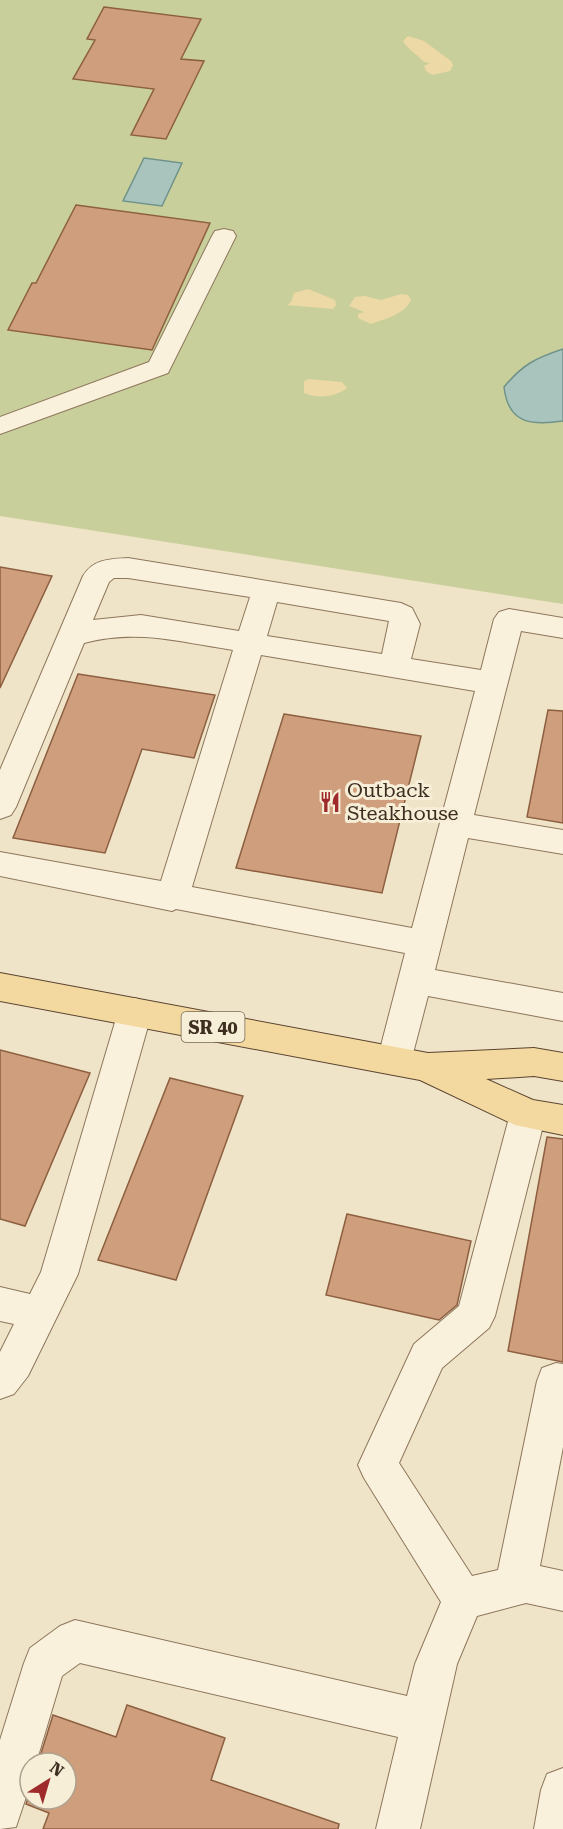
<svg xmlns="http://www.w3.org/2000/svg" width="563" height="1829" font-family="'Roboto Serif',serif">
  <style>
    .green { fill: #c9cf9b }
    .sand { fill: #ecd9a5 }
    .water { fill: #a9c4bc; stroke: #6f938a; stroke-width: 1.5 }
    .building { fill: #cf9f7d; stroke: #8d5f41; stroke-width: 1.5 }
    .lines { fill: none; stroke-linecap: round; stroke-linejoin: round }
    .minor-casing { stroke: #8d765c; stroke-width: 2 }
    .major-casing { stroke: #5b4430; stroke-width: 2 }
    .minor { fill: #faf1dc; fill-rule: evenodd }
    .major { fill: #f3d9a0; fill-rule: evenodd }
    .labels { text-anchor: middle; dominant-baseline: central; stroke-width: 6; stroke-linejoin: round; paint-order: stroke }
    .shield { fill: #f7eed8; stroke: #756857; stroke-width: 1.5 }
    .shield-label { font-size: 18px; font-weight: bold; fill: #3d2e20 }
    .poi-label { font-size: 20px; fill: #3d2e20; stroke: #f7eed8; text-anchor: start }
  </style>
  <rect width="100%" height="100%" fill="#f0e4c8"/>
  <path class="green" d="M0 0H563V604L0 516Z"/>
  <path class="sand" d="M408 36 424 41 451 61 453 65 450 71 432 75 426 71 424 66 430 63 424 62C417 54 408 50 403 41Z
    M308 289 335 300 336 305 333 309 287 305 291 302 294 293Z
    M401 294 408 295 411 300C404 315 384 319 371 324L358 318V314L364 312 349 306 355 297 365 296 381 300Z
    M309 379 342 382 347 388C336 397 317 399 304 393V381Z"/>
  <path class="water" d="M144 158 182 163 162 206 123 201Z
    M563 349V421C530 426 508 423 504 387 523 364 536 358 563 349Z"/>
  <path class="building" d="M104 7 201 19 181 59 204 61 166 139 131 135 154 89 73 79 95 40 87 39Z
    M76 205 210 223 152 350 8 330 32 283H36Z
    M0 567 52 576 0 688Z
    M78 674 215 695 194 758 142 749 105 853 13 838Z
    M548 710 563 711V823L527 817Z
    M284 714 421 736 382 893 236 868Z
    M0 1050 90 1073 25 1226 0 1219Z
    M170 1078 243 1096 176 1280 98 1260Z
    M547 1137 563 1139V1362L508 1351Z
    M347 1214 471 1241 457 1305 439 1320 326 1295Z
    M127 1705 225 1738 211 1780 339 1824 338 1829H43L49 1813 26 1804 30 1792V1799H66V1763H38L53 1715 116 1737Z"/>
  <g class="lines">
    <defs>
      <path id="minor" d="M224 229 233 231 236 236 168 373 0 434V417L149 362 212 236 215 231Z
        M128 558 401 603 412 608 420 624 411 659 481 670 494 619 499 612 509 609 563 618V638L521 631 474 815 563 830V854L468 838 435 970 563 993V1021L428 996 411 1061 406 1071 394 1075 382 1071 377 1061 405 953 176 909 172 911 0 876V852L161 881 233 650C179 642 138 629 84 643L16 807 11 815 0 819V770L83 576C93 559 110 559 128 558ZM114 578H128L250 597 239 631 141 615 93 620 109 582ZM277 602 389 621 382 654 267 636ZM261 655 475 691 412 928 192 887Z
        M135 998 147 1002 152 1012 78 1274 28 1376 14 1394 0 1399V1352L14 1324 0 1321V1287L30 1294 41 1272 118 1012 123 1002Z
        M528 1099 541 1103 546 1114 495 1316 489 1328 442 1368 399 1463 472 1576 498 1570 537 1381 542 1368 556 1363 563 1364V1447L540 1566 563 1571V1611L526 1603 477 1616 457 1664 420 1829H376L398 1737 80 1663 62 1676 36 1763H30V1785L16 1827 0 1829V1740L24 1663 30 1648 60 1626 75 1620 407 1696 415 1664 441 1602 364 1478 358 1465 414 1344 459 1306 510 1114 515 1103Z
        M563 1768V1829H534L541 1790 547 1774Z"/>
      <path id="major" d="M0 973 428 1053 534 1048 563 1053V1081L534 1076 486 1079 533 1100 563 1105V1135L515 1125 420 1080 0 1001Z"/>
    </defs>
    <use href="#minor" class="minor-casing"/>
    <use href="#major" class="major-casing"/>
    <use href="#minor" class="minor"/>
    <use href="#major" class="major"/>
  </g>
  <defs>
    <symbol id="restaurant-bare" viewBox="-9 -9 18 18"><path d="M-5-6h1v4h1v-4h1v4h1v-4h1v5L-1.5 .5V6h-2V.5L-5-1ZM5-6V6H3V1.5H1.5Q1.5-4 5-6Z" fill="#9e2a2b" stroke="#f7eed8" stroke-width="2.5" paint-order="stroke"/></symbol>
  </defs>
  <g fill-rule="evenodd">
    <use href="#restaurant-bare" x="315" y="787" width="30" height="30"/>
  </g>
  <g class="labels">
    <rect class="shield" x="181.5" y="1012" width="63" height="30" rx="4.5"/>
    <g class="shield-label">
      <text x="213" y="1027">SR 40</text>
    </g>
    <g class="poi-label">
      <text x="347" y="790">Outback<tspan x="347" dy="23">Steakhouse</tspan></text>
    </g>
  </g>
  <g transform="translate(48 1781) rotate(37)"><circle r="28" fill="#f7eed8" stroke="#ada18e" stroke-width="1.5"/>
  <path d="M0-4.5L10 22L0 15L-10 22Z" fill="#9e2a2b"/>
  <text y="-9" font-size="16" font-weight="bold" text-anchor="middle" fill="#3d2e20">N</text>
  </g>
</svg>
